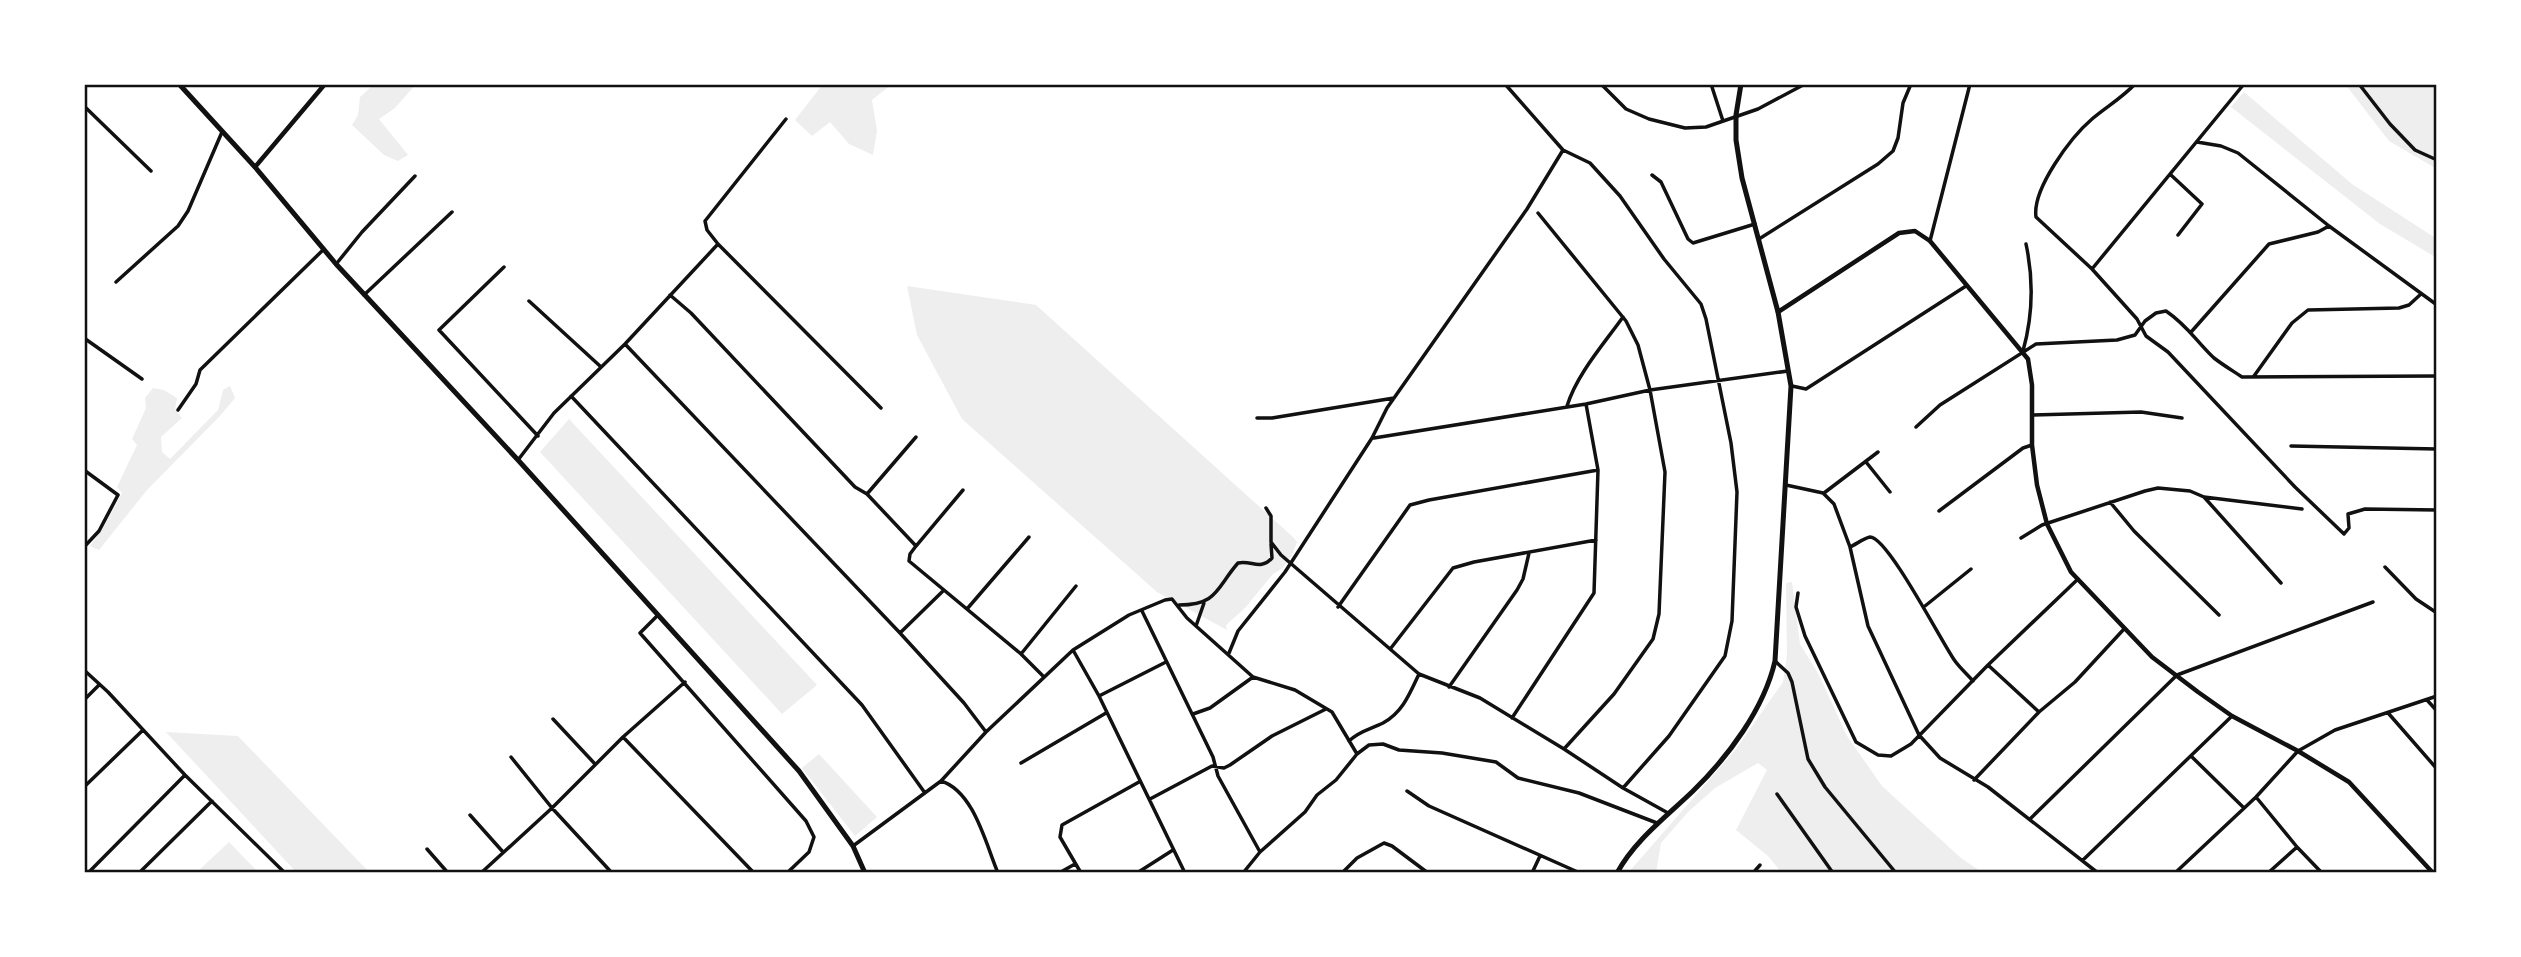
<svg xmlns="http://www.w3.org/2000/svg" width="2521" height="957" font-family="Arial,sans-serif">
  <style>
    .green { fill: #eee }
    .lines { fill: none; stroke-linecap: round; stroke-linejoin: round }
    .minor { stroke: #111; stroke-width: 3.5 }
    .tertiary { stroke: #111; stroke-width: 4.5 }
    .secondary { stroke: #111; stroke-width: 5 }
    .neatline { fill: none; stroke: #111; stroke-width: 2.5 }
  </style>
  <rect width="100%" height="100%" fill="#fff"/>
  <path class="green" d="M374 84H416L395 108 379 119 408 155 398 161 384 155 352 125 358 115 360 97Z
    M823 84H892L872 100 877 131 873 155 849 144 830 122 812 136 795 120Z
    M2345 84H2437V169L2389 141Z
    M2244 92 2352 184 2437 239V258L2380 224 2231 107Z
    M907 286 1036 305 1293 537 1297 542 1292 555 1283 568 1273 574 1245 608 1226 625 1227 630 1157 592 962 419 917 335Z
    M230 386 235 398 219 417 147 490 99 550 90 546 103 528 122 493 117 487 137 445 132 439 146 408 145 398 153 388 164 390 177 398 175 409 182 418 161 437 162 452 170 459 218 410 223 390Z
    M569 419 817 685 782 714 540 452Z
    M1792 582 1800 644 1819 675 1847 736 1882 786 1961 858 1983 873H1782L1768 856 1736 830 1767 770 1758 763 1715 788 1688 812 1661 843 1656 873H1628L1736 749 1783 682 1787 655 1786 583Z
    M166 732 238 736 370 873H297Z
    M819 754 877 817 855 836 802 768Z
    M229 842 259 873H196Z"/>
  <g class="lines">
    <path class="minor" d="M1505 84 1563 150 1590 163 1620 196 1664 259 1701 304 1706 319 1731 443 1737 492 1732 621 1725 656 1669 736 1623 788
      M1601 84 1626 109 1649 119 1685 128 1706 127 1758 109 1805 84
      M1711 84 1723 121
      M2135 84C2122 98 2106 107 2092 119 2071 137 2032 189 2036 217L2092 269 2137 319 2146 336 2168 352 2295 487 2344 534 2349 528 2348 514 2365 509 2437 510
      M2359 84 2390 124 2415 150 2437 160
      M84 106 151 171
      M2197 142 2221 146 2238 153 2329 226 2437 305
      M1652 175 1661 182 1688 239 1693 243 1755 224
      M2171 175 2202 204 2178 235
      M1538 213 1626 321 1638 345 1650 390 1665 472 1659 614 1653 639 1614 694 1564 749
      M1759 239 1878 164 1893 151 1898 138 1903 103 1911 84
      M1930 241 1970 84
      M718 244 881 408
      M337 263 362 232 415 176
      M504 267 439 330 538 436
      M2092 269 2244 84
      M116 282 178 226 188 211 222 132
      M364 295 452 212
      M670 295 691 313 855 487 867 494 916 546
      M529 301 600 366
      M2192 331 2269 244 2318 232 2329 226
      M84 338 142 379
      M625 344 900 633 964 703 986 732
      M2023 351C2033 315 2034 281 2026 244
      M2254 376 2292 323 2308 310 2399 308 2409 305 2421 294
      M1792 386 1806 389 1966 286
      M571 396 862 705 925 793
      M1567 406C1577 374 1603 345 1623 317
      M178 410 196 384 200 370 324 249
      M2033 415 2141 412 2182 418
      M1257 418H1272L1394 398
      M1916 427 1940 405 2036 344 2117 340 2135 335 2145 321 2156 313 2166 311C2188 326 2196 341 2214 358 2223 365 2233 371 2242 377L2437 376
      M1374 438 1586 404 1650 390 1788 371
      M2291 446 2437 449
      M518 460 554 413 625 344 718 244 707 230 705 221 786 119
      M1866 462 1890 492
      M84 470 118 495 99 531 84 547
      M1786 485 1823 493 1834 504 1850 547 1868 626 1919 735 1940 758 1988 787 2098 873
      M963 490 916 546 910 554 909 561 1021 654 1043 676
      M1824 493 1878 452
      M867 494 916 437
      M2204 497 2281 583
      M2110 502 2134 531 2219 615
      M1266 508 1271 516V542L1281 555 1419 674 1480 698 1564 749 1623 788 1668 813
      M1939 511 2023 448 2032 445
      M2021 538 2042 525 2145 491 2158 488 2190 491 2204 497 2302 509
      M1850 547C1855 545 1864 538 1870 537 1888 537 1942 643 1955 661 1960 668 1967 674 1973 681
      M2385 567 2416 599 2437 613
      M1798 593 1796 607 1805 636 1856 742 1878 755 1891 756 1911 744 1988 665 2078 579
      M1179 605C1218 605 1216 588 1238 563 1252 560 1260 571 1272 558L1271 544
      M1925 606 1971 569
      M1338 607 1410 505 1429 500 1598 470
      M967 609 1029 537
      M1142 611 1213 757 1218 776 1260 852
      M658 615 640 633 806 821 814 837 809 852 787 873
      M1196 626 1204 603
      M900 633 943 591
      M1391 648 1453 568 1474 562 1596 540
      M1073 650 1099 696 1185 873
      M1229 653 1238 631 1285 572 1372 438 1387 408 1527 209 1563 150
      M1021 654 1076 586
      M1775 661 1788 673 1792 682 1808 759 1825 787 1896 873
      M1988 665 2039 712
      M84 670 108 692 185 775 285 873
      M1449 687 1517 590 1523 579 1529 553
      M1099 696 1166 662
      M84 700 99 685
      M2427 700 2437 711
      M1193 714 1210 708 1253 677
      M2389 714 2437 769
      M1512 718 1594 593 1598 470 1586 404
      M553 719 595 764
      M623 737 754 873
      M1349 741C1359 731 1371 729 1383 723 1403 712 1410 693 1419 674
      M1357 754 1369 745 1383 744 1399 750 1442 753 1496 762 1518 778 1579 793 1657 823
      M511 757 552 808 612 873
      M2192 757 2244 808
      M1021 763 1106 713
      M1974 780 2039 712 2075 682 2124 629
      M941 781C974 791 986 845 998 873
      M84 787 143 730
      M1407 791 1429 806 1580 873
      M1777 794 1833 873
      M2256 797 2297 847 2322 873
      M1150 799 1212 766 1224 768 1230 765 1272 736 1326 709
      M470 815 503 852
      M2030 819 2177 675 2373 602
      M853 846 941 781 986 732 1073 650 1129 615 1165 600 1172 599 1187 618 1253 677 1295 690 1332 712 1357 754
      M427 849 448 873
      M2083 860 2232 716
      M88 873 185 775
      M139 873 212 801
      M481 873 552 808 623 737 685 682
      M1059 873 1075 864
      M1081 873 1060 837 1062 825 1139 782
      M1137 873 1173 850
      M1243 873 1260 852 1305 812 1317 795 1336 780 1357 754
      M1342 873 1357 858 1384 843 1392 846 1428 873
      M1532 873 1540 856
      M1753 873 1760 865
      M2175 873 2256 797 2298 751 2335 730 2437 696
      M2268 873 2297 847"/>
    <path class="tertiary" d="M255 167 325 84
      M1778 312 1899 233 1915 231 1930 241 2028 359 2032 385V445L2037 485 2047 524 2071 572 2152 657 2198 692 2232 716 2298 751 2349 782 2433 873"/>
    <path class="secondary" d="M179 84 255 167 336 264 518 460 799 771 853 846 865 873
      M1617 873C1635 840 1666 817 1693 791 1728 757 1764 709 1775 661L1791 386 1778 312 1742 178 1736 140V115L1741 84"/>
  </g>
  <rect width="2521" height="957" fill="none" stroke="#ffffff" stroke-width="172"/>
  <rect x="86" y="86" width="2349" height="785" class="neatline"/>
</svg>
